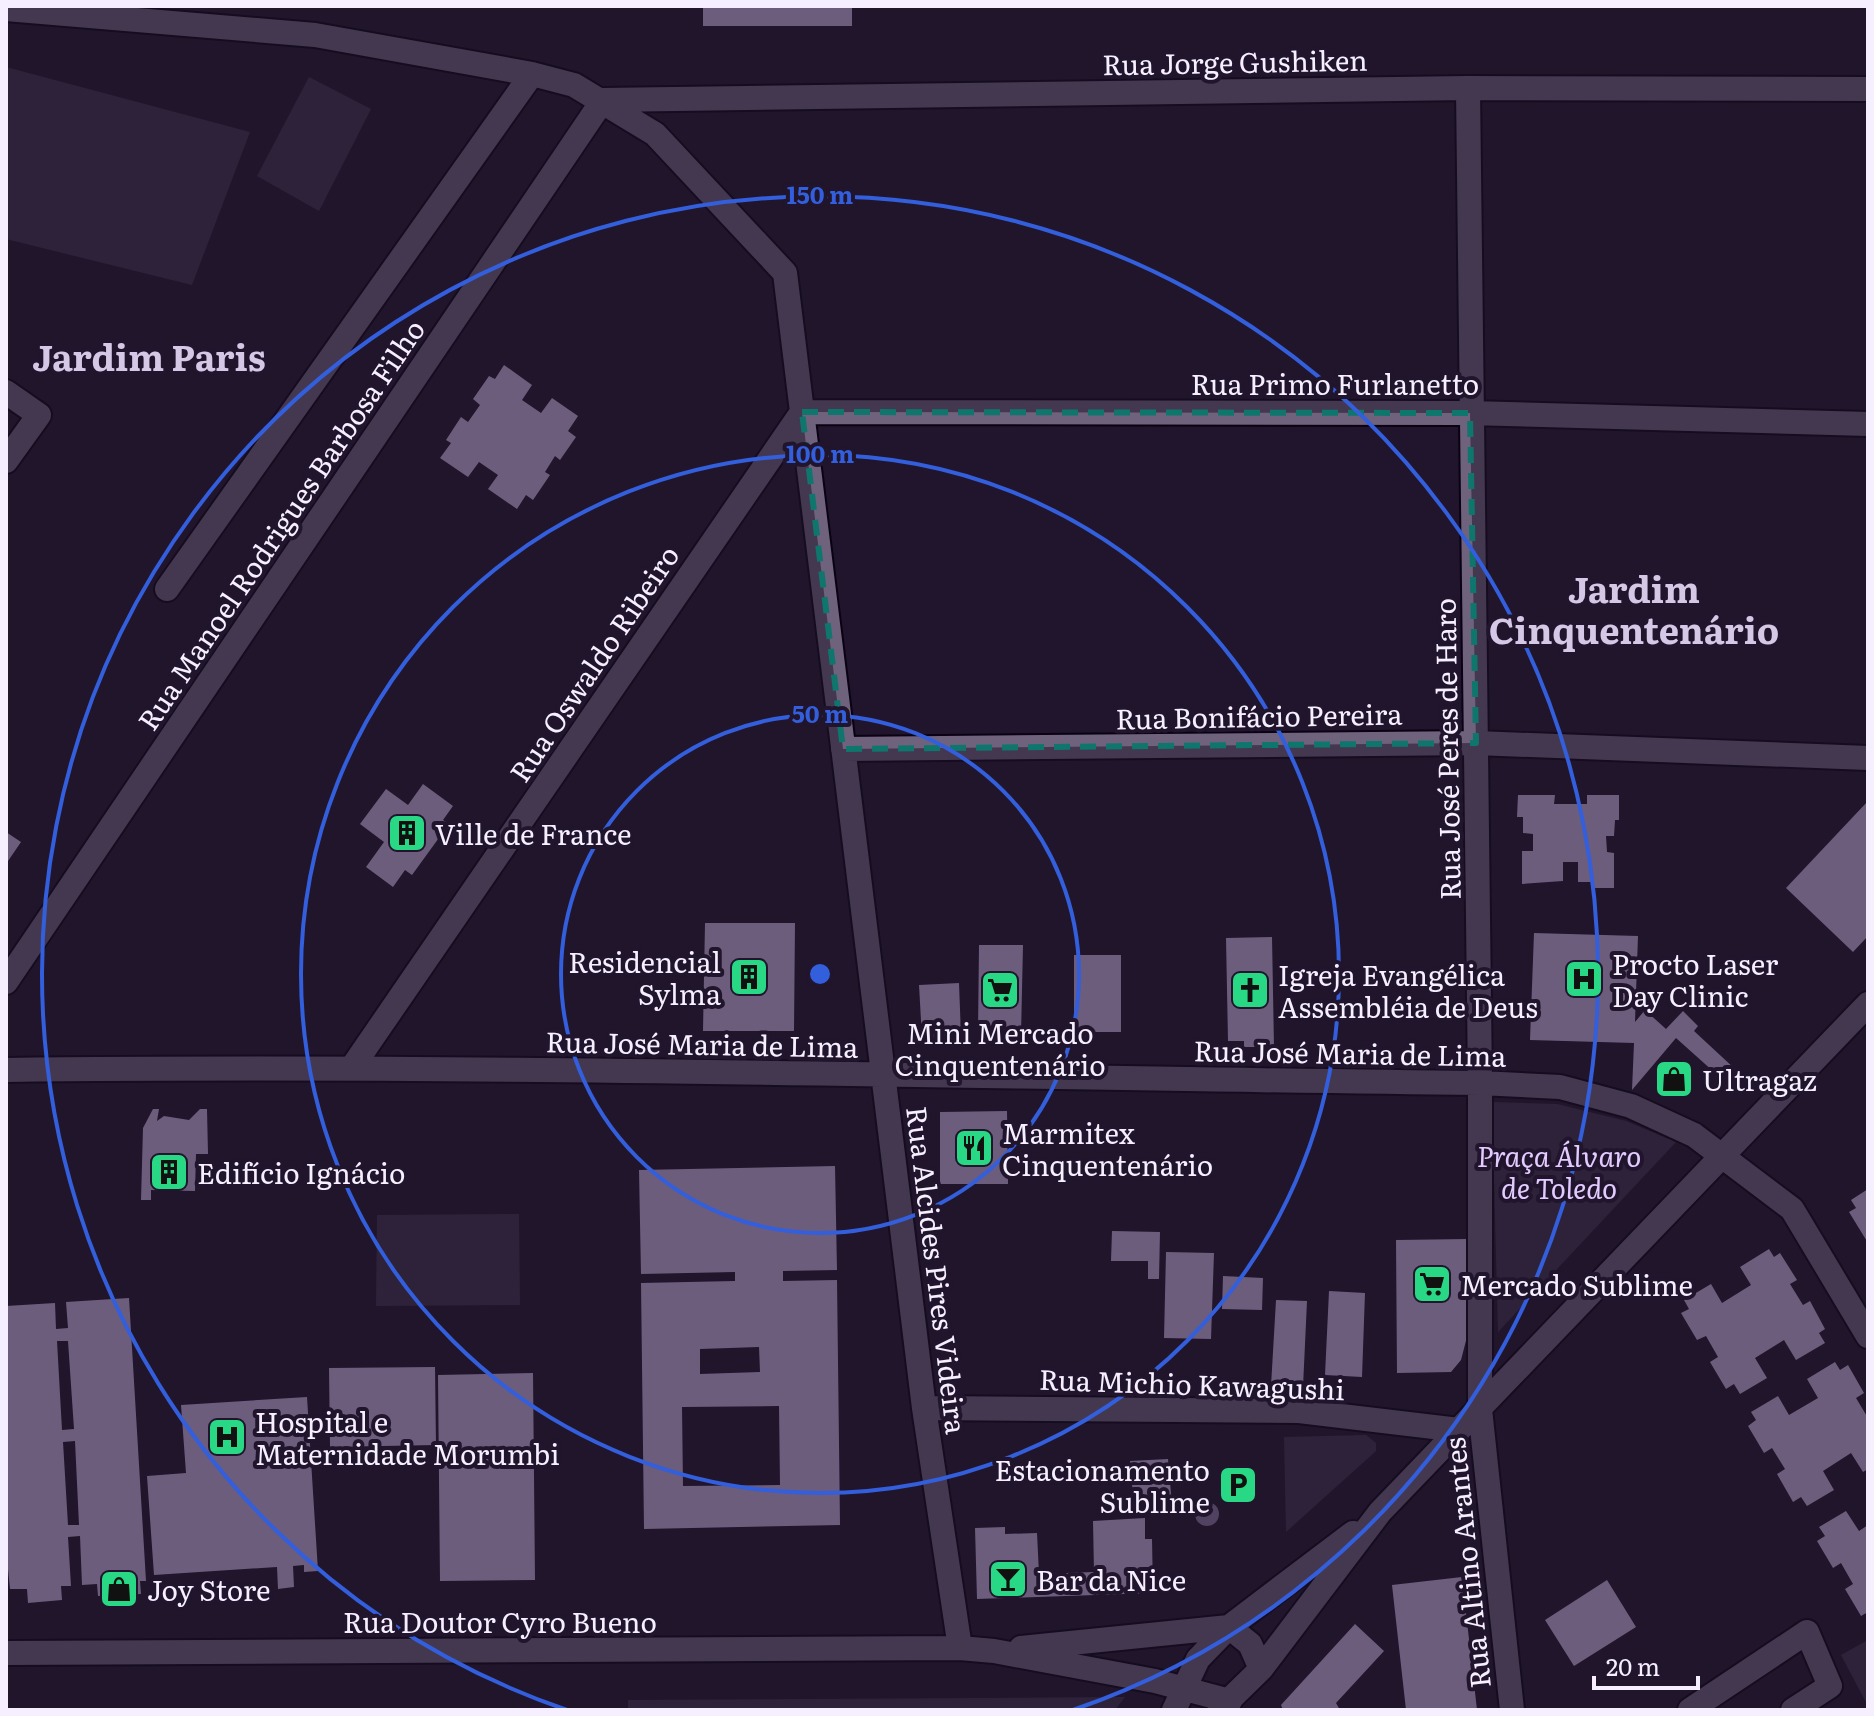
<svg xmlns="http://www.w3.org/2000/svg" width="1874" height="1716" font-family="Literata,serif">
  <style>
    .green { fill: #3d3249 }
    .building { fill: #c8b4e0; fill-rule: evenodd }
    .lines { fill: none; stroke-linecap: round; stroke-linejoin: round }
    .minor-casing { stroke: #0a0213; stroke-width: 28 }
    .minor { stroke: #6f627d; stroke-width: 24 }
    .tree { fill: #8b79a0 }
    .marked { fill: none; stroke: #0f766e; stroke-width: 6; stroke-dasharray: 16 10; stroke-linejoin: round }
    .ring { fill: none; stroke: #335edc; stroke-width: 4 }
    .labels { text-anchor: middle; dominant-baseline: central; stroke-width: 8; stroke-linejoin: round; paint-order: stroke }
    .street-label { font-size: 28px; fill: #f6efff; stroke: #20152c }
    .poi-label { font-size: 28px; fill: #f6efff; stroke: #20152c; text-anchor: start }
    .park-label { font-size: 28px; font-style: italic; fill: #e3cbff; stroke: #20152c }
    .district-label { font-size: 36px; font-weight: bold; fill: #d5c7e6; stroke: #20152c }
    .centre { fill: #335edc; stroke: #20152c; stroke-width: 4 }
    .ring-label { font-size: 24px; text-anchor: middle; font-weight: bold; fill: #335edc; stroke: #20152c; stroke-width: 8; stroke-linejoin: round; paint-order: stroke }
  </style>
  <rect width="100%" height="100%" fill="#20152c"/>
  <path class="green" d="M6 67 250 132 192 285 6 239Z
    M309 77 371 109 319 211 257 176Z
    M1492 1102 1557 1104 1626 1121 1676 1142 1498 1332Z
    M519 1214 520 1305 376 1306 377 1215Z
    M1366 1435 1376 1443V1451L1286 1532 1284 1437Z
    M1868 1640V1706L1841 1655Z
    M1125 1697 1115 1710H628V1700Z"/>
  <path class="building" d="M703 6H852V26H703Z
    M504 365 532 385 522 400 541 413 552 398 578 416 568 431 576 437 560 460 555 456 545 472 550 475 533 500 526 495 517 509 488 489 498 475 479 462 468 477 440 458 451 443 446 440 461 417 468 422 480 405 473 399 489 376 495 379Z
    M423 784 453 806 443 820 449 824 412 875 405 870 393 887 366 867 384 842 360 824 386 789 408 805Z
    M1518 795H1555L1554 804H1587V795H1619V820H1615L1614 836H1606L1607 852 1614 853V888H1593V882H1578V862H1563V881L1522 884V851H1533V834L1523 833V817H1517Z
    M1868 801V936L1853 952 1786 888Z
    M6 832 21 842 6 864Z
    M705 923H795L794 1031H703Z
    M1534 933 1638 936 1635 1022 1645 1010 1666 1029 1683 1011 1698 1026 1694 1031 1735 1069 1724 1081 1676 1038 1632 1090 1634 1043 1530 1040Z
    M1272 937 1274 1047H1244V1041H1228L1226 938Z
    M979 945H1023L1021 1035 978 1034Z
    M1074 955H1121V1032H1094L1093 1042H1074Z
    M959 983 961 1036 922 1038 919 985Z
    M153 1109H159L157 1121 164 1116 189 1120 200 1109H207L208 1154H196L195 1191 151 1190V1200H141L143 1128Z
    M1007 1111 1008 1184H940V1112Z
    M835 1166 837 1270 783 1271V1281L837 1280 840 1525 644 1529 641 1283 735 1281V1272L641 1274 639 1170ZM759 1347 760 1372 700 1374V1349ZM779 1406 780 1485 683 1486 682 1407Z
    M1868 1189V1243L1849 1212 1856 1208 1851 1200Z
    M1112 1231 1160 1232 1159 1279H1148V1261H1111Z
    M1468 1239 1469 1329 1461 1360 1451 1372 1397 1373 1396 1240Z
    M1769 1249 1774 1257 1780 1253 1797 1280 1790 1284 1803 1305 1810 1301 1825 1329 1819 1333 1825 1343 1796 1360 1784 1340 1755 1358 1767 1378 1740 1394 1734 1384 1726 1389 1710 1362 1718 1357 1706 1336 1697 1340 1681 1313 1689 1309 1684 1300 1711 1284 1722 1303 1751 1285 1740 1267Z
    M1166 1252 1214 1253 1211 1339 1164 1338Z
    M1223 1276 1263 1278 1262 1310 1222 1309Z
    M1329 1291 1365 1293 1362 1377 1325 1375Z
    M129 1298 146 1581H140L141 1594 98 1596 97 1584 82 1585 80 1536 68 1537 71 1586H61L62 1600 28 1603 27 1589H10L6 1549V1306L55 1303 56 1329 68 1328 66 1302ZM57 1341H68L74 1429 62 1430ZM75 1441 79 1525H68L63 1442Z
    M1276 1300 1307 1301 1303 1387 1271 1386Z
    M1835 1362 1840 1370 1848 1365 1864 1393 1856 1398 1868 1418V1469L1863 1472 1851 1453 1823 1471 1834 1490 1807 1506 1801 1497 1793 1502 1777 1474 1785 1469 1772 1448 1764 1453 1748 1426 1756 1420 1751 1412 1778 1396 1789 1415 1818 1398 1807 1379Z
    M435 1367 436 1445 330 1447 329 1368Z
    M533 1373 535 1580 440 1581 438 1375Z
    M307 1397 318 1571 304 1572V1565L293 1566 294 1587 278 1589 277 1567 154 1575 147 1476 186 1473 181 1405Z
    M1168 1459 1172 1505 1134 1507 1130 1461Z
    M1846 1511 1859 1531 1868 1525V1612L1861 1616 1845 1589 1853 1584 1841 1563 1833 1568 1817 1541 1825 1536 1819 1527Z
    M1145 1518V1539H1152L1153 1593 977 1599 975 1528 1005 1527V1534L1037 1533 1039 1574 1094 1572 1093 1521Z
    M1462 1577 1477 1710H1406L1392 1585Z
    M1607 1580 1636 1627 1574 1666 1545 1620Z
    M1355 1624 1384 1651 1336 1703 1340 1710H1283L1281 1705Z"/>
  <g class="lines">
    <defs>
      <path id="minor" d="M6 9 315 35 532 74 574 85 655 134 785 273 924 1408 960 1648
        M1468 88 1480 1083V1409L1512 1710
        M6 392 39 415 6 461
        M167 589 532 74
        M843 749 1476 743 1868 758
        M6 982 603 100 1468 88 1868 89
        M353 1066 802 412 1470 413 1868 424
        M6 1070C497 1064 989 1078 1480 1083L1560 1087 1631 1106 1694 1135 1792 1209 1868 1336
        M924 1408 1299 1411 1459 1430
        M1229 1627 1250 1644 1261 1669
        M1021 1648 1229 1627
        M6 1653 960 1648 994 1651 1155 1681 1230 1701
        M1220 1709 1261 1669 1380 1512 1868 1004
        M1174 1710 1198 1659 1229 1627 1353 1533
        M1690 1710 1807 1632 1830 1686 1793 1710"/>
    </defs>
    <use href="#minor" class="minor-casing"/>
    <use href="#minor" class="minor"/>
  </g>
  <circle class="tree" cx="1207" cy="1514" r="12"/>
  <path d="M0 0H1874V1716H0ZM802 412 1470 413 1476 743 843 749Z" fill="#20152c" fill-opacity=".55" fill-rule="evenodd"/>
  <path class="marked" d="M802 412 1470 413 1476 743 843 749Z"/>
  <g class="ring">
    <circle cx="820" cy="974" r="259"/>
    <circle cx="820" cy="974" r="519"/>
    <path d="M567 1710A778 778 0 1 1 1073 1710"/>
  </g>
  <defs>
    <symbol id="building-square" viewBox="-11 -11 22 22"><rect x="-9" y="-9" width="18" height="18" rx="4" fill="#29d885" stroke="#20152c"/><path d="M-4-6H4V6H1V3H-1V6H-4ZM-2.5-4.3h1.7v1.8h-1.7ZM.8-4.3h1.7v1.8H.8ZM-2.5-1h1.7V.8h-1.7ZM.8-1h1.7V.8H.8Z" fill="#111"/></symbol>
    <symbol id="hospital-square" viewBox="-11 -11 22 22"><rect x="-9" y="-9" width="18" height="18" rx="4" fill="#29d885" stroke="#20152c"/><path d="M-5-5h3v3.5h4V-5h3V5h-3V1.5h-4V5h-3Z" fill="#111"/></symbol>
    <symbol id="supermarket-square" viewBox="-11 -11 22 22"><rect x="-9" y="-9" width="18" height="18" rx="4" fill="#29d885" stroke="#20152c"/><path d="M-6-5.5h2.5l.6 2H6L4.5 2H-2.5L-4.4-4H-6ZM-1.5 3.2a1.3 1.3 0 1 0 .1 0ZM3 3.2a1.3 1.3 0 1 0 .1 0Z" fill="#111"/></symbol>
    <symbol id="church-square" viewBox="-11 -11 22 22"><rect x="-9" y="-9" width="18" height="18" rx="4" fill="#29d885" stroke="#20152c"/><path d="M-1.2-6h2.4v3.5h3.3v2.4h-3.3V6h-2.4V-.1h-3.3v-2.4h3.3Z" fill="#111"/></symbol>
    <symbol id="shop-square" viewBox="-11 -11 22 22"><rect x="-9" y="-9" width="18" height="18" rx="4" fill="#29d885" stroke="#20152c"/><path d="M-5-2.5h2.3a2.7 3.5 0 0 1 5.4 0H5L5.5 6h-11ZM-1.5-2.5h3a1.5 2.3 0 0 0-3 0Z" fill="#111"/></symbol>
    <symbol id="restaurant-square" viewBox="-11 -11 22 22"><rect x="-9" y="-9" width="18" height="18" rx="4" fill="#29d885" stroke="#20152c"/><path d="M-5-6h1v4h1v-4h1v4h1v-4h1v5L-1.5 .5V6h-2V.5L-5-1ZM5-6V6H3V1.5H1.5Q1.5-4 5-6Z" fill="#111"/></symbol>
    <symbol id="parking-square" viewBox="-11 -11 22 22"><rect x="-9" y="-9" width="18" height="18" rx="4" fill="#29d885" stroke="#20152c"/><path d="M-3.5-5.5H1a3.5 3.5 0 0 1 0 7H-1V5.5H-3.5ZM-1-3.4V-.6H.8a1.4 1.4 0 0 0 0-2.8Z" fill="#111"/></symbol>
    <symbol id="bar-square" viewBox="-11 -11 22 22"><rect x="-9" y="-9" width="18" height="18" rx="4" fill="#29d885" stroke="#20152c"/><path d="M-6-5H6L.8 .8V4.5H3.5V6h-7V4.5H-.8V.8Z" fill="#111"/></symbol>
  </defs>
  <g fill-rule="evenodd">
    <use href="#building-square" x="385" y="811" width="44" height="44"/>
    <use href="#building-square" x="727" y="955" width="44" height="44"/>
    <use href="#hospital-square" x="1562" y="957" width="44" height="44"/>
    <use href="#supermarket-square" x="978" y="968" width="44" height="44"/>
    <use href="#church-square" x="1228" y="968" width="44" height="44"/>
    <use href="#shop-square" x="1652" y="1057" width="44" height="44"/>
    <use href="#restaurant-square" x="952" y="1126" width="44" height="44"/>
    <use href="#building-square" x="147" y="1150" width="44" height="44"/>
    <use href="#supermarket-square" x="1410" y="1262" width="44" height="44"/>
    <use href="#hospital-square" x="205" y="1415" width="44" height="44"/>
    <use href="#parking-square" x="1216" y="1463" width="44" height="44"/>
    <use href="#bar-square" x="986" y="1557" width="44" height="44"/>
    <use href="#shop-square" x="97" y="1567" width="44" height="44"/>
  </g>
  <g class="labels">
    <g class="street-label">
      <text transform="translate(1235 61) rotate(-1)">Rua Jorge Gushiken</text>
      <text x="1335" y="383">Rua Primo Furlanetto</text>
      <text transform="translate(280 524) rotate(-56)">Rua Manoel Rodrigues Barbosa Filho</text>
      <text transform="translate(593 663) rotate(-56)">Rua Oswaldo Ribeiro</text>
      <text transform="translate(1259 715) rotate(-1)">Rua Bonifácio Pereira</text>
      <text transform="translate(1446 749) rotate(-91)">Rua José Peres de Haro</text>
      <text transform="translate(702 1043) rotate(1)">Rua José Maria de Lima</text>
      <text transform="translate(1350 1052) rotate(1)">Rua José Maria de Lima</text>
      <text transform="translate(938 1270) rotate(83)">Rua Alcides Pires Videira</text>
      <text transform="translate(1192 1383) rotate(2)">Rua Michio Kawagushi</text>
      <text transform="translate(1466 1563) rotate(-96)">Rua Altino Arantes</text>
      <text x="500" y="1621">Rua Doutor Cyro Bueno</text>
    </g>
    <g class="poi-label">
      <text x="435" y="833">Ville de France</text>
      <text x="721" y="961" text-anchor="end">Residencial<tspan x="721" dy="32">Sylma</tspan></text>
      <text x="1612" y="963">Procto Laser<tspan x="1612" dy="32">Day Clinic</tspan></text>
      <text x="1278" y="974">Igreja Evangélica<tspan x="1278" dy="32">Assembléia de Deus</tspan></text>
      <text x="1000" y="1032" text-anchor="middle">Mini Mercado<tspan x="1000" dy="32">Cinquentenário</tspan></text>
      <text x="1702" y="1079">Ultragaz</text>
      <text x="1002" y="1132">Marmitex<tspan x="1002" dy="32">Cinquentenário</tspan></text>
      <text x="197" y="1172">Edifício Ignácio</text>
      <text x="1460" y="1284">Mercado Sublime</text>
      <text x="255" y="1421">Hospital e<tspan x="255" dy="32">Maternidade Morumbi</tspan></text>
      <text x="1210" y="1469" text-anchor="end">Estacionamento<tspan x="1210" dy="32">Sublime</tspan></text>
      <text x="1036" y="1579">Bar da Nice</text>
      <text x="147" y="1589">Joy Store</text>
    </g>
    <g class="park-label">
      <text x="1559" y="1155">Praça Álvaro<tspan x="1559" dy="32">de Toledo</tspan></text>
    </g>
    <g class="district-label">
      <text x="149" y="355">Jardim Paris</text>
      <text x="1634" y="587">Jardim<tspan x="1634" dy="41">Cinquentenário</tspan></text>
    </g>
  </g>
  <circle cx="820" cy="974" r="12" class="centre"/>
  <g class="ring-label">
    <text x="820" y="204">150 m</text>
    <text x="820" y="463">100 m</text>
    <text x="820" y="723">50 m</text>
  </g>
  <rect width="1874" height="1716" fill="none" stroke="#f6efff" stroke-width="16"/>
  <path d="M1594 1676v12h104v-12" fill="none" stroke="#f6efff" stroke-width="4"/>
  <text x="1606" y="1676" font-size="24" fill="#f6efff" stroke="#20152c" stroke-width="6" paint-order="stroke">20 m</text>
</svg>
